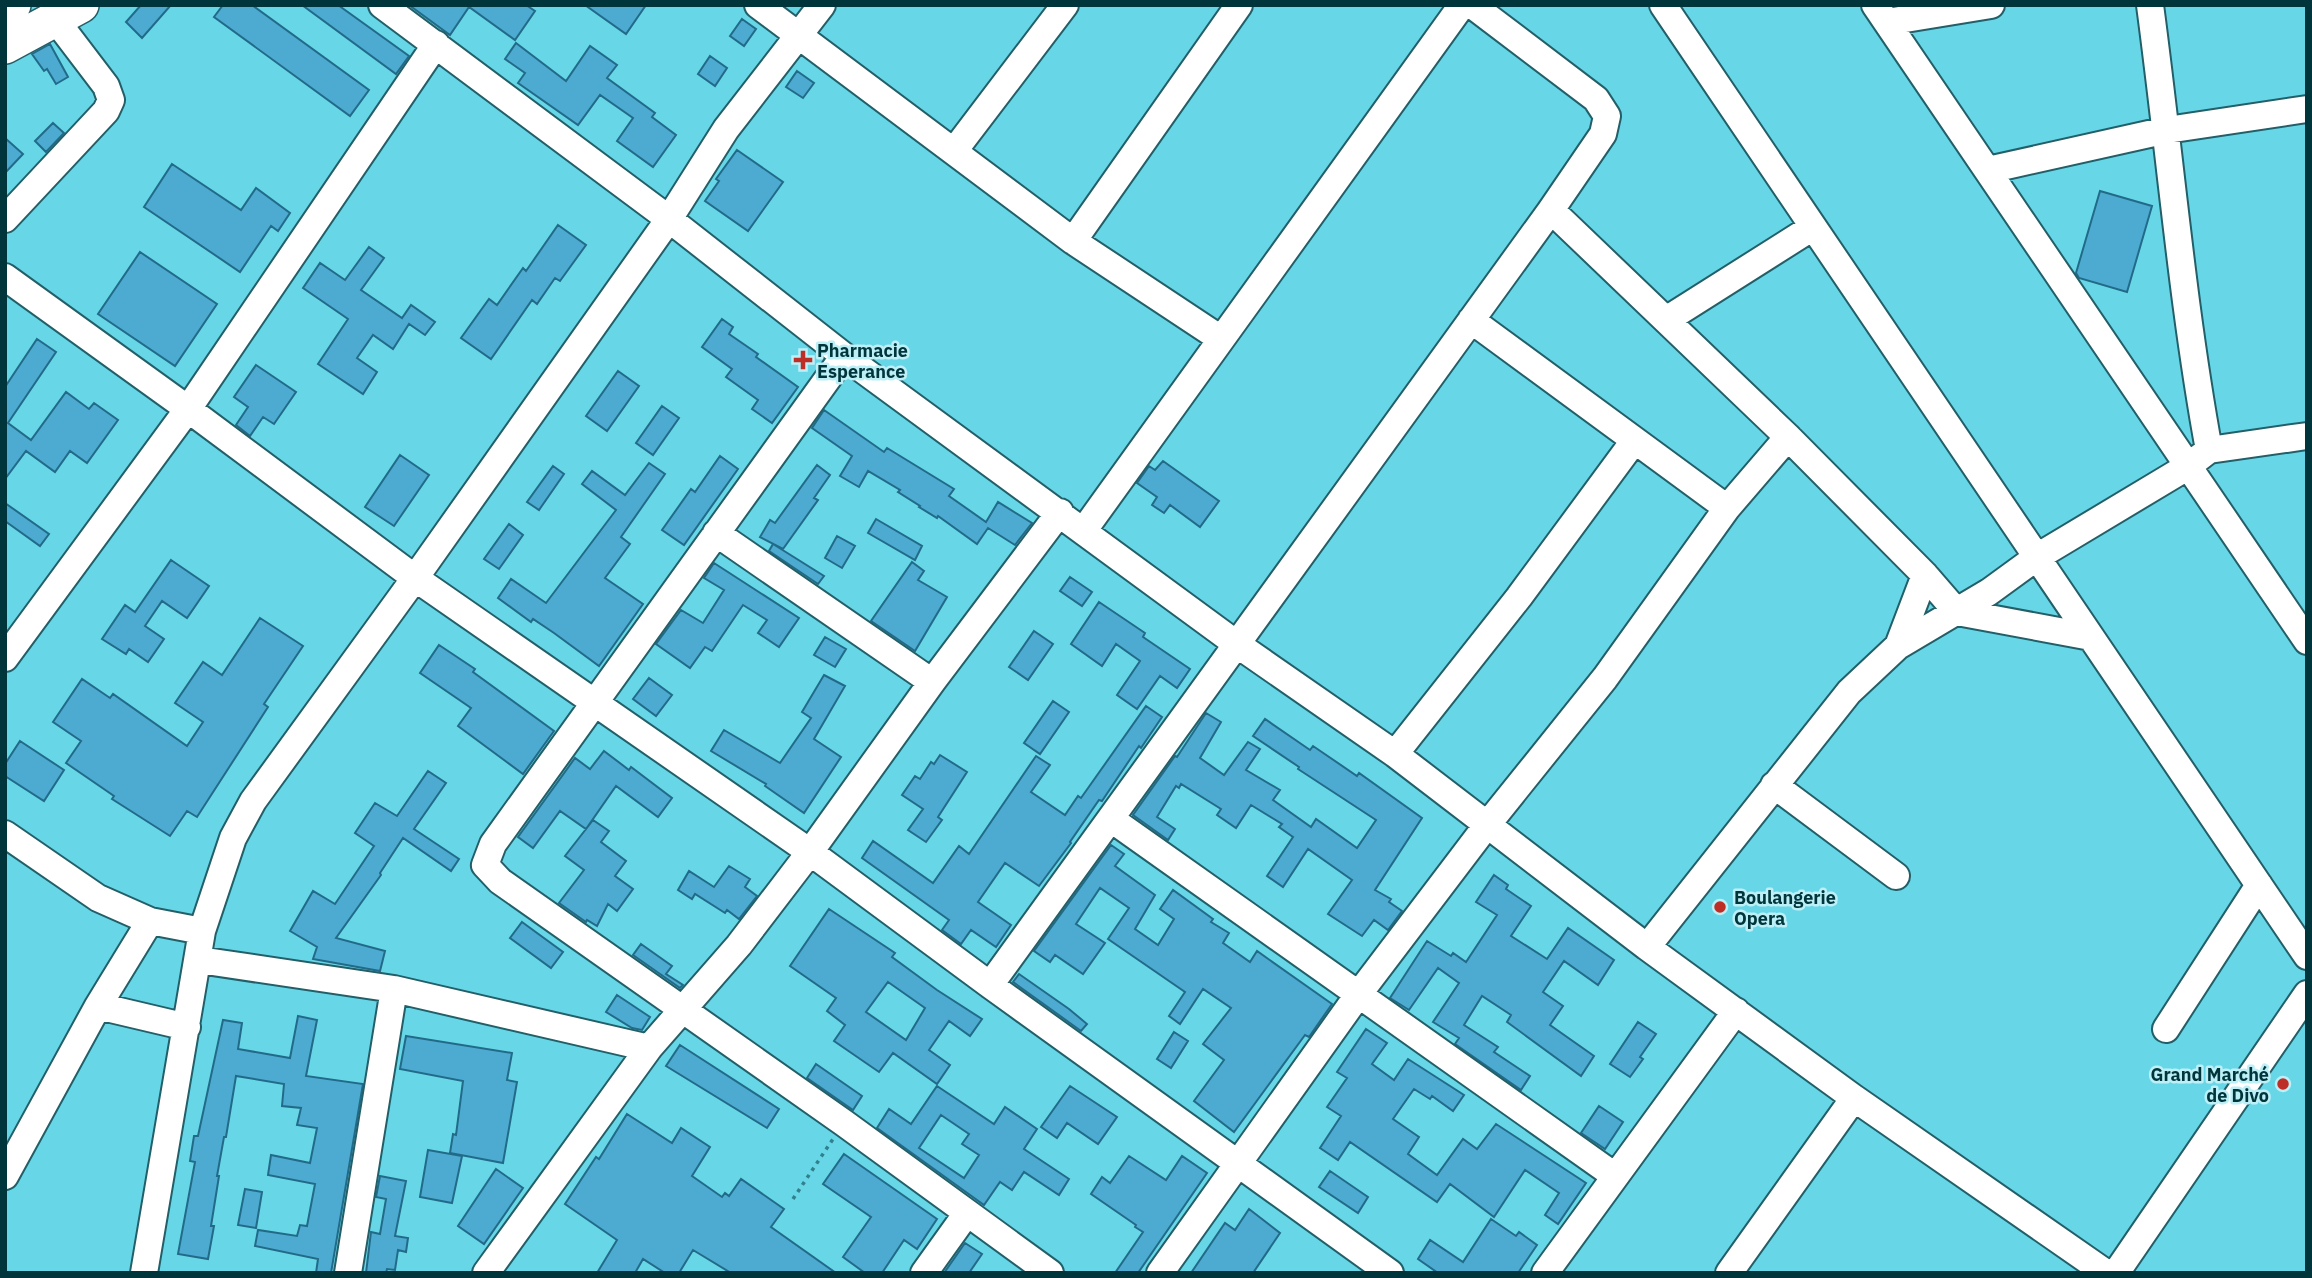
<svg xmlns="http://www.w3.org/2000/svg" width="2312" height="1278" font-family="'IBM Plex Sans',sans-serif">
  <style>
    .building { fill: #4daad1; stroke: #226b88; stroke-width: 2; fill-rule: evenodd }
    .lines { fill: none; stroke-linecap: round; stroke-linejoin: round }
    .minor-casing { stroke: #235f68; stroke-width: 30 }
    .major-casing { stroke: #235f68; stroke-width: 38 }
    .path { stroke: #30818c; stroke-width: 3.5; stroke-dasharray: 3.5 5; stroke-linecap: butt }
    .minor { stroke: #fff; stroke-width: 26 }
    .major { stroke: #fff; stroke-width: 35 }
    .poi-dot { fill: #bd2f26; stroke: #bdeff7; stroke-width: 2.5 }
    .labels { text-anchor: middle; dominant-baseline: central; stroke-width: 5; stroke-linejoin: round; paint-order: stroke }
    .poi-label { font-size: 18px; font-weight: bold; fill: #00353c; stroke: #bdeff7; text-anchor: start }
  </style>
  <rect width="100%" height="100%" fill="#67d7e8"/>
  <path class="building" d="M141 5H171L142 38 126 22Z
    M223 5H252L369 90 350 116 214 17Z
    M302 5H338L409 56 396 74Z
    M409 5H526L535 11 515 40 469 7 450 35Z
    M585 5H646L626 34Z
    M742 19 756 29 744 46 730 36Z
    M516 43 566 81 590 46 617 65 607 78 655 113 652 117 676 135 653 167 617 141 633 118 600 95 578 125 518 83 525 73 505 59Z
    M50 44 68 77 56 84 47 69 44 71 32 54Z
    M710 56 727 68 715 86 698 74Z
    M797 71 814 83 803 98 786 87Z
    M53 123 64 133 46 152 35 141Z
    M5 138 23 154 5 173Z
    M737 150 783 182 748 231 705 201 719 181 716 179Z
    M172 164 241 210 256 188 290 213 278 231 271 226 240 272 144 207Z
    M2100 191 2152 206 2127 292 2079 278 2076 273Z
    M558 225 586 245 560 281 555 278 537 304 532 300 491 359 461 338 489 299 497 305 523 268 526 271Z
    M369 247 384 258 361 290 402 318 411 305 435 322 425 335 409 324 393 349 373 335 357 358 377 372 363 394 318 364 348 319 303 288 320 263 345 280Z
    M140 252 217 304 175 366 98 314Z
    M722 319 733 327 729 334 758 354 756 357 798 387 772 423 752 409 758 400 726 377 732 369 702 347Z
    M37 339 56 352 8 423 31 440 66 392 89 409 94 403 118 420 87 463 70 451 55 472 26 451 5 479V387Z
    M256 365 296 392 274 424 263 417 250 436 236 425 248 407 234 397Z
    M618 371 639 386 607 431 586 416Z
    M662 406 679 418 653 455 636 443Z
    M824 410 884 452 887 448 954 489 949 496 986 522 998 502 1032 523 1015 545 988 528 977 544 938 516 937 518 919 507 920 506 898 492 900 490 868 471 859 487 840 476 852 456 812 428Z
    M400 455 429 475 394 526 365 507Z
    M720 456 738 469 684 545 662 530 691 489 695 492Z
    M1163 461 1219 501 1200 527 1170 505 1164 513 1152 505 1157 497 1137 483 1149 466 1155 470Z
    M649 463 665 474 621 537 630 544 605 578 643 604 599 666 554 633 533 619 531 622 498 598 511 579 546 603 616 510 582 484 592 471 625 495Z
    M817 465 830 475 814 498 818 500 783 549 760 537 770 520 775 523Z
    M553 466 564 474 539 510 527 502Z
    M5 503 49 534 40 546 5 521Z
    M876 519 922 546 915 560 868 533Z
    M509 524 523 535 499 569 484 559Z
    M837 536 855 546 842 568 825 558Z
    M773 544 824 576 818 584 769 551Z
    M171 560 209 586 187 618 162 601 145 626 164 639 148 662 129 649 126 654 102 639 125 605 135 612Z
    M912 562 924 571 918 580 947 597 915 651 871 621Z
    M714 563 799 618 779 647 758 633 767 620 743 605 712 651 705 647 690 668 656 644 681 610 703 623 724 590 704 578Z
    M1070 577 1092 592 1082 606 1060 591Z
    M1099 602 1145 633 1143 637 1190 669 1177 688 1160 676 1137 709 1117 695 1140 661 1116 644 1102 666 1071 644Z
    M260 618 303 646 264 704 268 707 197 817 187 811 170 836 112 799 114 796 66 763 81 741 53 722 82 679 110 698 113 694 187 746 203 722 175 703 203 662 222 675Z
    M1034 631 1053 644 1028 680 1009 667Z
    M825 637 846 649 835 667 814 655Z
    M439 645 475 669 473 672 554 731 523 774 458 726 471 708 420 673Z
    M824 675 845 686 814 739 841 757 804 813 765 786 766 784 711 751 724 730 780 763 811 718 802 712Z
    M649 678 672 695 656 716 633 699Z
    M1053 701 1069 712 1040 754 1024 743Z
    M1146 706 1162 717 1141 748 1139 746 1102 801 1099 800 1070 842 1071 843 1039 886 1005 863 978 902 1011 925 996 947 971 930 961 944 942 930 949 920 862 858 873 841 933 883 959 846 969 854 1036 756 1050 765 1031 792 1065 815 1078 796 1081 798Z
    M1206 713 1221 722 1200 758 1224 775 1248 742 1260 749 1246 770 1280 790 1273 800 1311 827 1316 819 1357 848 1376 820 1298 769 1299 767 1253 736 1265 719 1310 750 1313 746 1357 776 1359 773 1422 818 1375 890 1391 899 1389 902 1402 911 1388 930 1374 920 1362 936 1328 914 1352 880 1308 849 1283 887 1267 876 1293 837 1279 827 1282 824 1251 805 1236 828 1217 815 1221 809 1181 784 1179 788 1176 786 1157 817 1175 829 1168 840 1133 815 1175 756 1177 757Z
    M20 741 64 770 44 801 5 776V764Z
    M604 751 629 770 631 767 672 798 658 817 616 786 586 829 560 811 533 848 518 837 575 758 590 769Z
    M940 755 967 772 938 817 942 820 926 842 908 830 923 809 902 795 915 776 920 779 931 762 934 764Z
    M428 771 446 783 414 829 459 859 451 871 403 838 380 873 381 875 336 938 385 951 380 971 313 959 317 947 290 931 313 891 335 904 374 846 355 833 375 803 397 816Z
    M593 820 609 831 601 842 626 861 615 876 633 889 617 911 608 904 597 926 587 920 586 922 559 903 584 870 565 856Z
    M1111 845 1124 854 1115 866 1155 895 1135 929 1158 945 1174 919 1160 909 1173 890 1213 919 1211 922 1229 933 1223 943 1250 962 1257 951 1332 1004 1309 1037 1305 1035 1234 1132 1194 1101 1224 1060 1203 1044 1231 1008 1203 989 1180 1024 1169 1016 1185 992 1108 939 1129 908 1100 888 1076 924 1105 943 1083 974 1055 955 1050 962 1034 951Z
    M729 866 750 879 745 887 757 896 739 919 727 910 725 913 695 894 692 899 678 890 689 871 714 887Z
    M1494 875 1508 885 1506 889 1531 906 1511 936 1547 959 1568 928 1614 960 1598 985 1564 961 1543 992 1563 1006 1550 1025 1594 1056 1581 1076 1507 1022 1511 1015 1482 996 1464 1025 1498 1047 1494 1052 1530 1076 1521 1090 1455 1044 1459 1038 1433 1022 1459 983 1438 968 1409 1010 1390 998 1427 941 1451 956 1453 953 1466 962 1497 915 1476 902Z
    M829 909 895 953 892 957 937 990 982 1019 970 1036 949 1021 929 1050 950 1065 937 1084 893 1053 879 1072 834 1041 845 1025 827 1011 836 998 790 966ZM888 982 925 1008 906 1040 866 1012Z
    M522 922 563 952 551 968 510 938Z
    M641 944 672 966 666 974 683 985 680 988 633 955Z
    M1019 974 1069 1009 1087 1024 1081 1031 1013 982Z
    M617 995 650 1017 642 1030 632 1028 606 1012Z
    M298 1016 317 1020 306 1076 363 1084 331 1273H316L318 1259 255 1246 258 1230 297 1236 300 1225 307 1226 315 1184 268 1175 271 1155 310 1163 317 1128 297 1125 301 1108 282 1106 284 1084 236 1076 226 1137H224L217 1176H219L211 1226H214L208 1259 178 1254 195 1162 190 1161 194 1136H198L223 1020 242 1023 238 1049 290 1058Z
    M1638 1022 1656 1034 1640 1057 1643 1059 1630 1077 1610 1064Z
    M1366 1029 1387 1043 1372 1064 1394 1080 1408 1059 1464 1095 1453 1111 1432 1096 1430 1099 1414 1089 1393 1119 1419 1137 1408 1154 1437 1175 1463 1139 1477 1149 1496 1124 1586 1183 1558 1224 1545 1215 1559 1193 1525 1170 1494 1217 1450 1184 1437 1202 1350 1142 1338 1160 1320 1148 1341 1116 1327 1107 1347 1078 1337 1072Z
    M1174 1032 1188 1041 1171 1068 1157 1059Z
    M406 1036 512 1053 507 1080 517 1082 503 1163 450 1153 453 1134 456 1135 463 1081 400 1069Z
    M680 1045 779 1109 767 1128 666 1066Z
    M816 1064 862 1096 853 1110 807 1078Z
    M937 1086 994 1124 1005 1107 1037 1129 1024 1149 1069 1179 1059 1195 1024 1172 1012 1190 1000 1182 984 1205 877 1128 889 1109 911 1124ZM941 1115 969 1134 962 1144 979 1155 964 1178 919 1148Z
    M1070 1086 1117 1117 1098 1144 1067 1123 1057 1138 1041 1127Z
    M1599 1106 1623 1122 1605 1149 1581 1133Z
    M627 1114 672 1143 681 1128 710 1147 692 1176 722 1197 725 1193 729 1196 741 1179 784 1209 771 1227 836 1273H731L693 1250 679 1273H665L643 1259 635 1273H597L617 1240 565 1204 596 1157 599 1159Z
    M428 1150 462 1156 452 1203 420 1197Z
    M844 1154 937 1219 917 1249 904 1240 882 1273H865L843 1257 871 1217 823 1184Z
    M1129 1156 1166 1180 1182 1156 1207 1173 1138 1273H1115L1143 1232 1135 1227 1136 1225 1091 1194 1102 1177 1110 1183Z
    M496 1169 523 1188 484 1244 458 1226Z
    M1330 1171 1368 1197 1358 1213 1319 1187Z
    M380 1176 406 1181 395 1236 408 1238 406 1252 398 1250 395 1270 387 1269 386 1273H366L371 1232 380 1234 386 1199 376 1197Z
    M245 1189 262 1192 256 1228 238 1225Z
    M1249 1209 1280 1233 1253 1273H1191L1225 1223 1235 1230Z
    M1491 1219 1516 1236 1519 1232 1537 1245 1518 1273H1438L1418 1259 1430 1240 1463 1262Z
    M965 1243 982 1254 969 1273H944Z"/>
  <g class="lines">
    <defs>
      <path id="minor" d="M382 5 669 219 844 356 1238 645 1395 754 1647 947 1854 1098 2106 1273
        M758 5 1073 241 1221 339
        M1663 5 2307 956
        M1875 5 2307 641
        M2150 5C2170 154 2182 303 2209 450
        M1887 22 1991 5
        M954 151 1065 5
        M1988 170 2167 130 2307 109
        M1551 210 1788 437 1925 575 1957 612 2091 637
        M5 219 106 111 111 100 106 86 55 19
        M1073 241 1239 5
        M5 277 188 409 415 578 810 852 990 985 1390 1273
        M1471 320 1727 508
        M1666 320 1813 227
        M844 356 493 844 485 865 500 881 844 1123 1050 1273
        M1084 530 1462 5
        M716 533 932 682
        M1898 646 1925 575
        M5 658 188 409 436 44
        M1395 754 1519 597 1634 441
        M1774 785 1896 876
        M1111 819 1615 1176
        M5 834 98 898 150 921
        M1647 947 1849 692 1898 646 1989 592 2037 557 2187 467 2209 450 2307 436
        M199 960 394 989 649 1048
        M990 985 1551 210 1603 134 1607 116 1596 99 1472 5
        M98 1006 187 1027
        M2166 1029 2259 885
        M5 1176 98 1006 150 921 202 931
        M144 1273 202 931 233 838 253 801 415 578 669 219 726 129 822 5
        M348 1273 394 989
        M486 1273 649 1048 739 945 810 852 932 682 1060 512
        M924 1273 967 1213
        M1160 1273 1358 995 1487 825 1605 678 1727 508 1788 437
        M1545 1273 1736 1011
        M1729 1273 1854 1098
        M2116 1273 2307 994"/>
      <path id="major" d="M5 9 13 5
        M5 46 81 5"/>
    </defs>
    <use href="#minor" class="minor-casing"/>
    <use href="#major" class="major-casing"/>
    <path class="path" d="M793 1199 833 1139"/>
    <use href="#minor" class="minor"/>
    <use href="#major" class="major"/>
  </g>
  <g class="poi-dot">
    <path d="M799.5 349.5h7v7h7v7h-7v7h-7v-7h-7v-7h7z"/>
    <circle cx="1720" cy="907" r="7"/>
    <circle cx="2283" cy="1084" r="7"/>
  </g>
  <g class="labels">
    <g class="poi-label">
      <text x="817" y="350">Pharmacie<tspan x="817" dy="21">Esperance</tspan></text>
      <text x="1734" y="897">Boulangerie<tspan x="1734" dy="21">Opera</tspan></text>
      <text x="2269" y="1074" text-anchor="end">Grand Marché<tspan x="2269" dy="21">de Divo</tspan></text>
    </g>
  </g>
  <rect width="2312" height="1278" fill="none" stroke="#00353c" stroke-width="14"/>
</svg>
